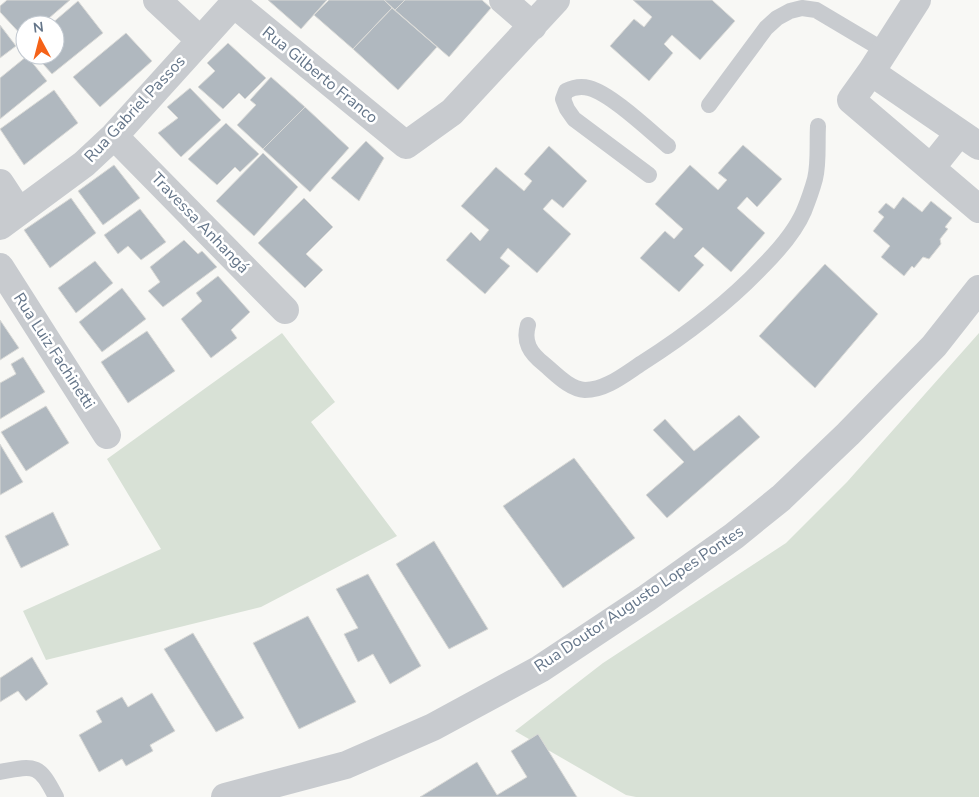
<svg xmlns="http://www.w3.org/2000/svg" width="979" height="797" font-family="'Nunito Sans',sans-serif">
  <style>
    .green { fill: #d8e1d6 }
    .building { fill: #b0b8bf; stroke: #dadad7 }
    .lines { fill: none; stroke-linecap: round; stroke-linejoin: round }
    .service { stroke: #c8cbcf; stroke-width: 16 }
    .minor { stroke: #c8cbcf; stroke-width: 28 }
    .tertiary { stroke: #c8cbcf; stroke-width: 28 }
    .labels { text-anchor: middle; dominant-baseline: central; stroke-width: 5; stroke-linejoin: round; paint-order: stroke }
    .street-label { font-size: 16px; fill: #647589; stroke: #fff }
  </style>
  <rect width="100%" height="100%" fill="#f8f8f5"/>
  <path class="green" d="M282 333 335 402 311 422 397 536 261 607 46 660 23 611 161 549 107 459Z
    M979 333V797H636L626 795 515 731 603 663 786 543 847 482Z"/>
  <path class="building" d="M7 0H70L41 25H25V39L0 12V6Z
    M268 0H327L301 29Z
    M329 0H384L392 8 353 49 314 15Z
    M384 0H405L395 10Z
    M405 0H482L491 8 449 57 395 10Z
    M633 0H712L735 21 700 60 672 35 664 44 673 53 649 81 610 46 634 19 644 27 652 17Z
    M78 1 103 33 52 74 35 55H55V25H50Z
    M392 8 437 47 398 90 353 49Z
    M0 25 16 46 0 58Z
    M126 33 152 61 100 107 73 77Z
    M228 43 266 78 245 99 239 93 223 109 198 87 215 71 207 63Z
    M27 56 47 81 0 119V78Z
    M271 77 305 107 263 149 237 125 256 105 250 100Z
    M190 88 221 120 181 157 158 133 178 118 167 107Z
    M54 90 78 123 24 165 0 129Z
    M305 107 349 148 310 192 263 149Z
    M226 123 259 154 240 172 235 167 217 185 188 159Z
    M366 141 384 158 359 201 331 178Z
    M743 145 782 179 757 207 747 197 737 208 765 233 731 272 703 247 694 256 704 265 679 292 640 258 665 231 674 239 683 229 655 204 690 165 718 190 727 180 718 173Z
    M549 146 587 181 563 208 552 199 543 209 571 234 537 273 508 248 500 258 510 266 485 294 446 260 471 232 480 241 489 230 461 206 496 167 524 191 532 181 524 174Z
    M263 153 298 187 254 236 216 201Z
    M114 165 140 198 103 225 78 191Z
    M903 197 922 212 931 201 952 218 945 227 948 229 940 239 941 244 929 259 923 257 914 268 912 266 904 276 881 257 890 246 873 231 884 217 878 212 886 203 894 209Z
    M71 198 96 233 50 268 24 230Z
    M304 198 333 227 306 254 323 270 305 288 258 243Z
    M140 209 166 242 141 260 128 246 118 254 104 235Z
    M184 240 198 254 202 251 217 267 163 307 148 291 160 282 150 267Z
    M95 261 113 283 76 313 58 288Z
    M825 264 878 314 815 388 759 336Z
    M218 276 250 312 231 330 237 338 211 358 181 319 202 301 196 293Z
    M122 288 146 319 102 352 79 322Z
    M0 320 19 348 0 360Z
    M147 331 175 371 128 403 101 362Z
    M23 357 45 392 0 419V383L16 374 11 364Z
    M46 406 69 443 26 471 1 432Z
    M739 415 760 437 667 518 646 495 684 462 653 430 665 419 694 451Z
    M0 444 23 482 0 495Z
    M574 458 635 538 563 588 503 506Z
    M53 512 69 545 21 568 5 536Z
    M434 541 488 629 449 649 396 564Z
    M368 574 421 666 390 684 373 654 358 662 344 634 358 628 336 589Z
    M308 616 356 702 299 729 253 643Z
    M193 633 244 718 216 732 164 649Z
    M32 657 48 684 26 701 18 691 0 702V678Z
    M152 693 175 731 150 745 153 751 126 766 122 759 99 772 79 735 102 722 96 711 122 697 128 707Z
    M538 734 577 797H420L477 762 497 795 527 777 511 751Z"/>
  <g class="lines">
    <path class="service" d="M709 105 766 28 777 18 790 11 802 8 816 10 885 51
      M649 175 574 119 567 109 563 99 566 91C574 87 581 86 589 88 610 93 650 131 668 146
      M528 325C523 342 530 353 544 364 555 373 569 389 585 390 606 390 625 374 642 363 686 335 727 304 763 266 779 250 795 232 804 211 808 201 812 190 815 179 819 163 817 143 818 126
      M0 772C36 765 39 764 56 797"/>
    <path class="minor" d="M157 0 200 40
      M503 0 533 26
      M917 0 871 72 851 100 979 209
      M234 4 406 145 452 112 556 0
      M871 72 979 146
      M114 136 285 310
      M931 168 959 133
      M0 183 19 212
      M0 226 84 164 114 136 237 0
      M0 267 107 435"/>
    <path class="tertiary" d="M225 797 346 765 433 727 540 669 647 598 734 536 781 498 848 434 934 346 979 289"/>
  </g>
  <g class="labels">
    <g class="street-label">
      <text transform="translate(320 75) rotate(39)">Rua Gilberto Franco</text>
      <text transform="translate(135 109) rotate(-47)">Rua Gabriel Passos</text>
      <text transform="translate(200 223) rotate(46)">Travessa Anhangá</text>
      <text transform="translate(54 351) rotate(57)">Rua Luiz Fachinetti</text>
      <text transform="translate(639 599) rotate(-34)">Rua Doutor Augusto Lopes Pontes</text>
    </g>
  </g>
  <g transform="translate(40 40) rotate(353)"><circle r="24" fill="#ffffff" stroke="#c1c8d0"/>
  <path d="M0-4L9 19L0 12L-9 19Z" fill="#f56218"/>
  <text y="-8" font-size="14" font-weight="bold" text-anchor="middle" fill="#647589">N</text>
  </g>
</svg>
